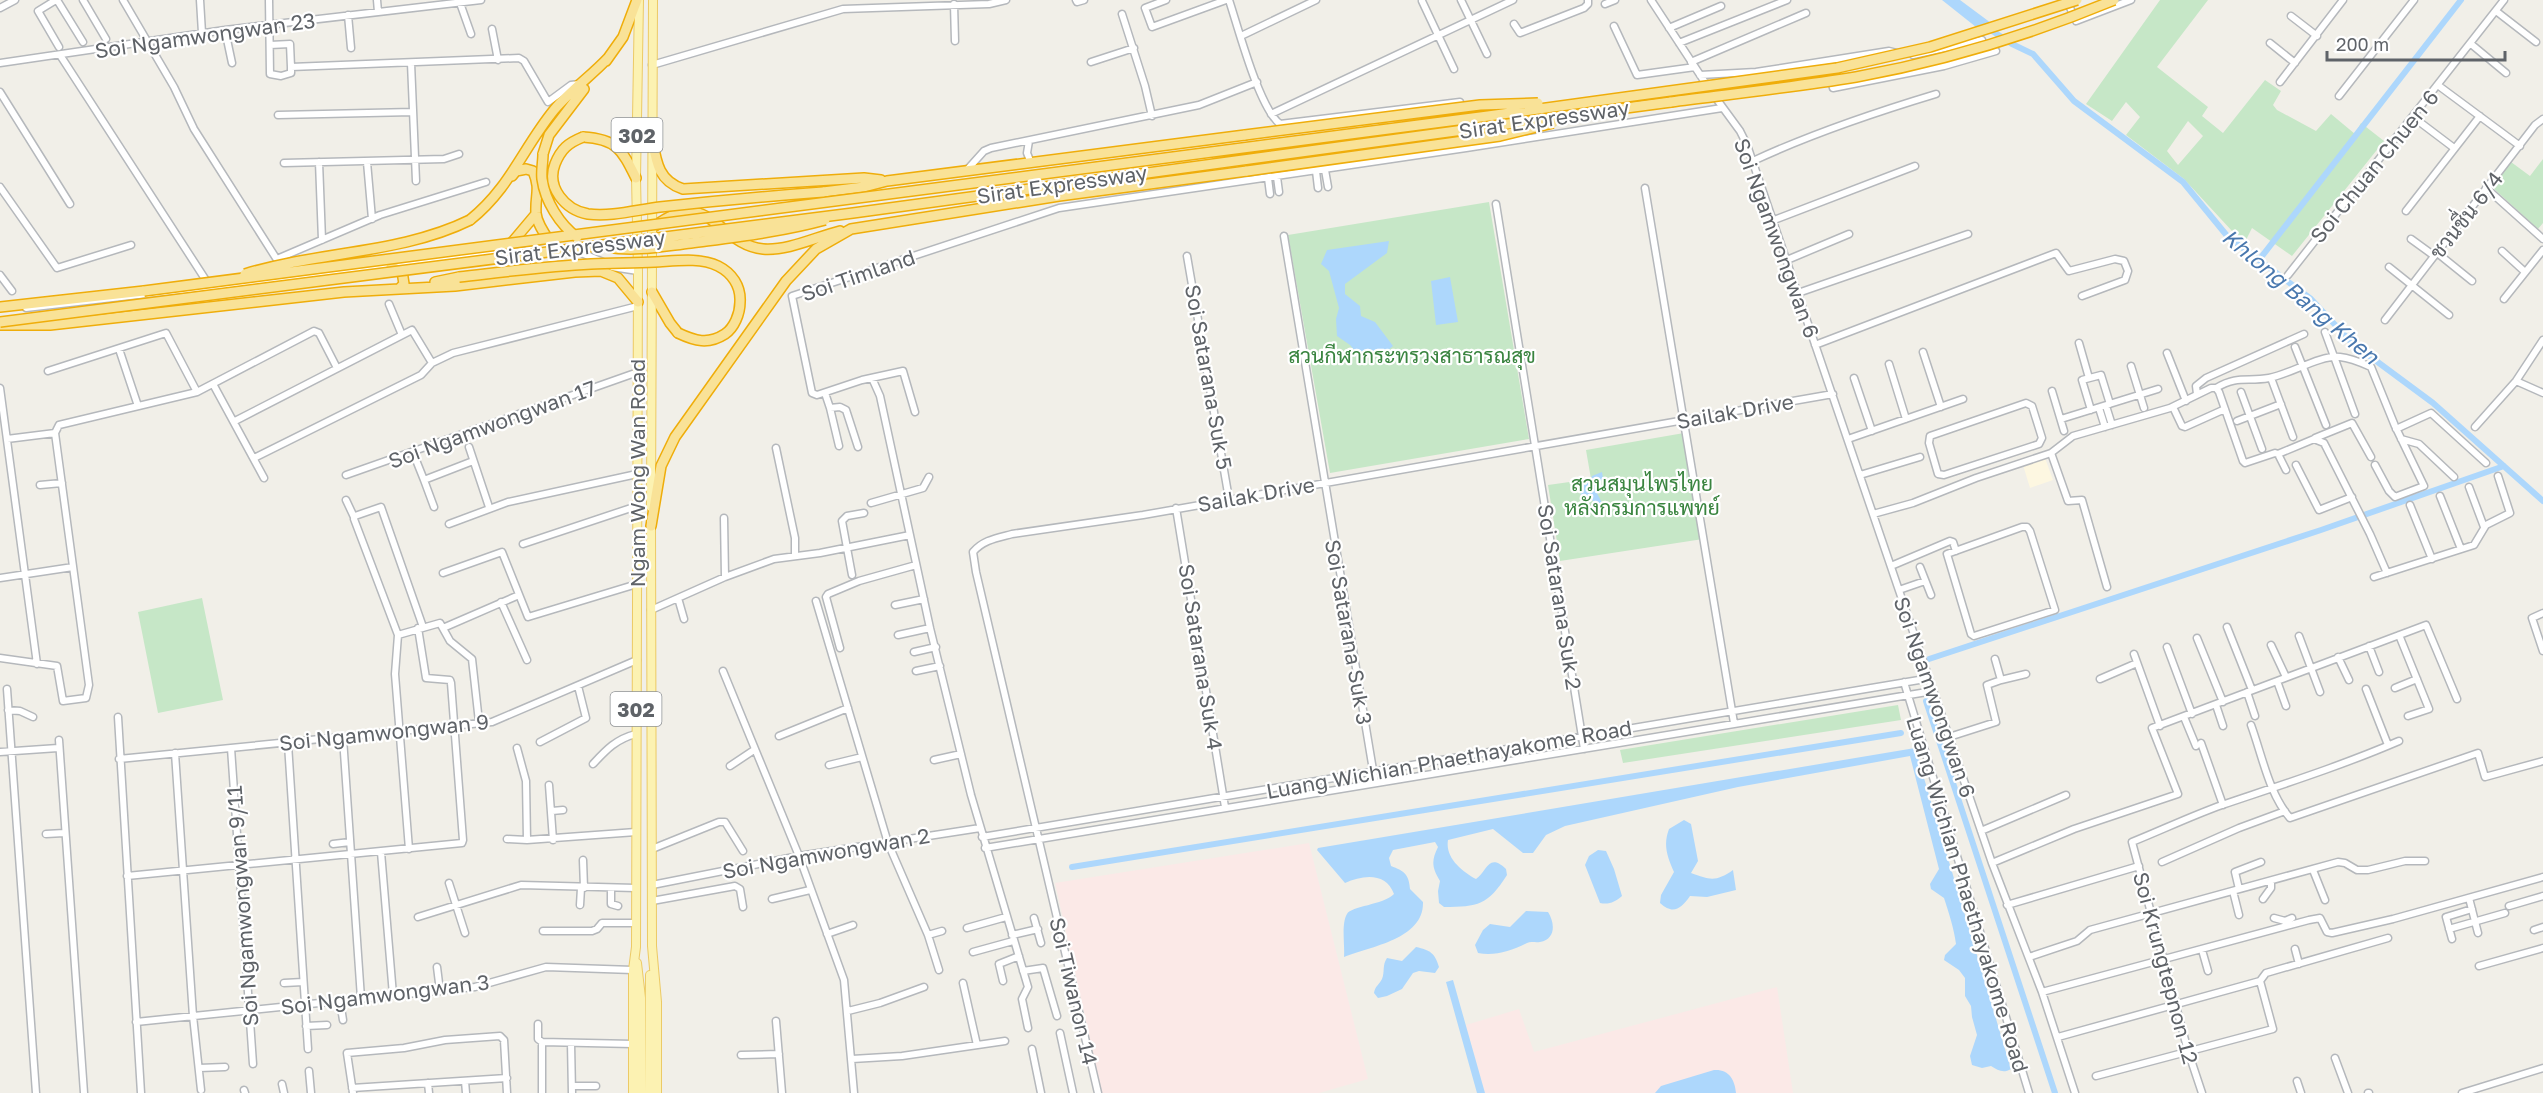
<svg xmlns="http://www.w3.org/2000/svg" width="2543" height="1093" font-family="'Golos Text',Sarabun,sans-serif">
  <style>
    .commercial { fill: #fdf7e1 }
    .medical { fill: #fbe9e7 }
    .green { fill: #c6e7c7; fill-rule: evenodd }
    .water { fill: #add7fc }
    .lines { fill: none; stroke-linecap: round; stroke-linejoin: round }
    .canal { stroke: #add7fc; stroke-width: 6 }
    .minor-casing { stroke: #b5b8bc; stroke-width: 9 }
    .major-casing { stroke: #ecca66; stroke-width: 10 }
    .highway-casing { stroke: #efad0a; stroke-width: 12 }
    .minor { stroke: #fff; stroke-width: 6 }
    .major { stroke: #fcf2b2; stroke-width: 8 }
    .highway { stroke: #f9e297; stroke-width: 9 }
    .highway-bridge-casing { stroke: #efad0a; stroke-width: 12; stroke-linecap: butt }
    .highway-bridge { stroke: #f9e297; stroke-width: 9 }
    .labels { text-anchor: middle; dominant-baseline: central; stroke-width: 4.5; stroke-linejoin: round; paint-order: stroke }
    .shield { fill: #fff; stroke: #8f9295; stroke-width: 1.5 }
    .shield-label { font-size: 20px; font-weight: bold; fill: #5f6368 }
    .street-label { font-size: 21px; fill: #5f6368; stroke: #fff }
    .park-label { font-size: 21px; fill: #39843f; stroke: #fff }
    .water-label { font-size: 22px; font-style: italic; fill: #4978ae; stroke: #fff }
  </style>
  <rect width="100%" height="100%" fill="#f1efe8"/>
  <path class="commercial" d="M2045 458 2053 480 2030 488 2023 465Z"/>
  <path class="medical" d="M1309 843 1368 1079 1319 1093H1102L1055 883Z
    M1777 987 1793 1093H1485L1466 1025 1519 1009 1534 1052Z"/>
  <path class="green" d="M2160 0H2208L2157 67 2208 107 2202 116 2223 133 2265 80 2281 91 2273 105 2277 110 2316 131 2331 114 2355 134 2361 123 2384 141 2292 256 2252 228 2244 244 2184 179 2126 135 2140 117 2126 102 2112 121 2086 104ZM2188 121 2203 136 2178 165 2167 151Z
    M2543 159V223L2538 229 2492 187 2511 162 2530 176Z
    M1489 202 1529 439 1330 473 1288 235Z
    M1684 433 1703 539 1560 561 1548 485 1591 479 1586 450Z
    M202 598 223 700 158 713 138 612Z
    M1898 705 1901 720 1623 763 1620 750Z"/>
  <path class="water" d="M1942 0H1960L1991 23 1976 27Z
    M1389 241 1387 253 1345 284V294L1360 306 1361 316 1375 322 1393 346 1385 353 1361 358 1350 345 1337 336 1336 319 1339 308 1329 271 1321 264 1327 250Z
    M1450 277 1458 322 1436 325 1431 281Z
    M1602 472 1603 478 1595 489 1603 505H1598L1586 495 1581 496 1579 481 1591 479 1592 476Z
    M1915 748 2011 1069C2003 1074 1998 1070 1991 1066L1982 1068 1972 1065 1970 1056 1977 1035 1972 1017 1971 1006 1965 996V978L1959 970 1944 960 1945 955 1956 944C1954 929 1949 913 1944 898L1931 889 1930 884 1939 869 1910 756 1738 787 1565 826 1546 835 1533 853H1523L1493 829 1448 840C1445 858 1462 871 1476 879 1487 872 1488 852 1506 869L1507 875C1488 905 1478 907 1444 907L1439 903 1438 891 1440 881C1432 868 1431 861 1438 847L1435 842 1393 850 1389 858 1391 866C1404 871 1409 874 1410 889L1423 902C1424 939 1372 946 1344 957 1345 945 1341 924 1347 914 1351 906 1383 905 1394 894 1386 872 1363 875 1345 883L1317 850 1318 848Z
    M1684 820 1691 824 1698 861 1691 873C1710 880 1716 882 1733 870L1736 890 1707 897 1690 896C1681 909 1673 915 1660 903L1661 895 1674 872C1667 856 1663 845 1669 829Z
    M1598 850 1606 851 1614 869 1622 896C1615 902 1609 905 1600 903L1585 865 1589 856Z
    M1526 911 1548 912C1555 923 1556 939 1540 942 1535 943 1531 941 1527 943 1511 951 1495 956 1478 953L1475 945 1483 930 1490 924 1510 927Z
    M1416 947C1430 950 1435 953 1439 967L1435 973 1419 971 1413 973 1402 989 1387 996 1378 998 1374 993C1375 986 1379 985 1382 979 1385 972 1382 965 1387 958L1402 961Z
    M1453 980 1485 1093H1477L1446 982Z
    M1714 1070C1729 1069 1735 1080 1736 1093H1655L1661 1086Z"/>
  <g class="lines">
    <path class="canal" d="M1988 28 2012 44 2033 54 2074 101 2183 182 2228 237 2311 299 2352 343 2433 403 2543 501
      M2259 260 2461 0
      M1929 659 2321 530 2504 466
      M1926 701 2055 1093
      M1072 867 1901 733"/>
    <defs>
      <path id="minor" d="M56 0 38 11 59 47
        M57 0 83 42
        M83 0 106 39
        M123 0 174 87 194 129 281 266
        M200 0 202 33
        M269 0 270 74 281 76 291 73V67L519 58 524 61 548 102 571 85 579 84
        M377 0 378 12
        M1076 0 1077 2 1084 0
        M1166 0 1145 8 1152 27 1226 0
        M1229 0C1238 27 1259 108 1280 124L1460 102 1466 148 1722 108
        M1461 0 1487 54
        M1651 0 1710 90 1740 131 1747 145 1992 863 2042 992 2075 1093
        M1422 1 1454 69
        M2067 1 2076 21 2131 0
        M460 3 471 34
        M954 4 955 41
        M1605 4 1615 0
        M0 8 15 0
        M2496 11 2536 42
        M1122 14 1145 86 1152 116
        M348 15 351 48
        M2291 16 2317 36
        M1514 24 1520 33 1584 8 1588 4V0
        M1614 26 1637 75 1695 67
        M1669 28 1721 6
        M492 29 498 60
        M225 30 232 63
        M1241 36 1316 0
        M1679 43 1787 0
        M2270 43 2295 63
        M2471 44 2506 73
        M270 45 290 44 291 67
        M60 55 209 285
        M1913 55 1982 40
        M1091 62 1134 48
        M1691 62 1806 13
        M0 63 225 30 481 0
        M411 63 416 181
        M652 65 843 9 989 4 1006 0
        M1829 68 1833 88 1944 66 1996 51
        M1700 75 1756 72 1889 51 1897 53
        M2280 82 2343 0
        M2439 86 2520 146
        M0 92 70 204
        M2339 96 2414 0
        M1271 114 1513 0
        M278 115 413 112
        M2413 117 2454 148
        M1029 141 1027 153 1031 163
        M1753 161C1813 133 1873 113 1936 94
        M319 162 322 240
        M367 162 372 219
        M284 163 444 159 459 154
        M1325 170 1328 187
        M966 171 984 151 991 148 1199 105 1257 82
        M1316 171 1318 188
        M1277 177 1279 192
        M1268 178 1270 194
        M0 187 57 268 131 245
        M1645 188 1734 723
        M2486 188 2543 239
        M1496 204 1584 749
        M2406 211 2480 116
        M1774 220 1915 166
        M1284 236 1375 782
        M2411 239 2433 255
        M574 250 603 262
        M2502 251 2525 272
        M2436 252 2472 281
        M1187 256 1229 499
        M277 259 380 215 486 182
        M1787 260 1849 234
        M612 267 638 271
        M2389 267 2449 315
        M0 275 12 291
        M2288 275 2504 0
        M1798 293 1968 234
        M2504 299 2543 250
        M389 304 402 335
        M26 308 555 247
        M2385 320 2535 125 2543 119
        M2325 332 2355 414
        M2079 343 2089 378
        M1815 345 2056 253 2069 271 2115 259 2124 261 2128 271 2125 280 2082 296
        M2295 347 2326 425
        M119 349 138 406
        M1923 352 1941 407
        M2167 353 2186 401
        M1889 364 1906 419
        M2131 366 2144 408
        M48 371 166 333 197 392
        M872 378 880 396 930 628 971 795 1028 987 1022 999 1028 1028
        M1854 378 1872 431
        M2271 378 2293 437
        M2516 381 2543 393
        M213 384 264 478
        M0 388 37 664
        M2216 388C2238 375 2247 382 2269 378 2291 374 2319 355 2340 357 2351 358 2362 363 2371 367L2395 426 2424 486 2395 497 2389 491 2375 465
        M2052 391 2064 431
        M2241 392 2262 449
        M825 393 830 408 840 407 846 410 858 447
        M2197 394 2196 386 2206 378 2304 334
        M2026 403 2032 406 2042 438 2039 444 1944 475 1938 474 1929 443 1930 436Z
        M2106 406 2112 425
        M2173 407 2182 426 2185 427 2225 409
        M830 408 839 446
        M2099 408 2105 427
        M2091 410 2082 380 2101 375 2110 404
        M915 412 903 371 862 380 817 395 812 393 792 296 1059 208 1466 148
        M2061 419 2158 389
        M235 421 412 330 432 363 453 353 638 306
        M2237 421 2281 404
        M2475 427 2516 381 2543 340
        M2396 429 2431 413 2486 463
        M2315 438 2352 423 2371 457
        M7 439 55 433
        M1848 439 1963 399
        M2401 439 2419 444 2454 477
        M469 447 489 507
        M776 448 795 538V556
        M2051 453 2068 501 2082 500 2107 587
        M2278 454 2314 439 2324 443 2370 534 2387 573
        M254 458 421 375 432 363
        M416 460 424 480 473 461
        M2296 465 2319 510 2352 497
        M346 475 638 372
        M1860 475 1920 457
        M424 480 434 507
        M40 485 62 483
        M2469 487 2484 527
        M2440 496 2461 549
        M346 500 354 517
        M871 503 923 488 929 477
        M2410 505 2432 559
        M1176 508 1225 807
        M1873 514 1913 503 1976 478 2051 453 2073 436 2170 408 2211 388H2216L2219 392 2243 461 2245 463 2275 453 2278 454 2286 470
        M724 518 725 577
        M449 524 508 502 637 474
        M2022 527H2027L2030 531 2055 610 1974 636 1971 634 1947 554Z
        M523 544 637 506
        M1891 566 1950 541 1953 542 1956 551
        M1920 567 1931 595
        M443 573 502 552 528 617 637 584
        M852 575 842 521 847 516 864 513
        M2374 577 2474 545 2486 525 2510 513 2498 476
        M0 578 73 567
        M1899 590 1925 581
        M678 598 684 619
        M816 601 888 843 928 935 939 970
        M501 602 527 660
        M895 605 924 599
        M651 610 725 577 774 559 820 553 910 535
        M2543 613 2532 618 2543 651
        M2227 627 2252 690
        M443 628 519 595
        M398 635 440 623 450 641 472 659 479 722
        M898 635 930 628
        M2399 635 2429 709 2408 716
        M2299 636 2320 692
        M2197 638 2223 702
        M2271 645 2286 677
        M2369 646 2379 672
        M2167 647 2192 714
        M840 648 826 597 828 594 859 581 916 565
        M914 652 936 647
        M2134 654 2160 726
        M2338 657 2349 680
        M0 658 57 666 63 701 86 698 89 685 55 433 59 425 197 392 314 331 319 333 337 368
        M723 671 799 856 844 980 854 1093
        M916 671 940 666
        M2100 679 2137 663
        M2001 680 2026 674
        M2277 681 2286 706
        M1904 682 2029 1093
        M2395 688 2417 679
        M7 689 36 1093
        M2366 689 2388 745
        M2247 692 2255 716
        M2216 705 2223 726
        M8 710 20 711 33 717
        M118 717 141 1093
        M2184 717 2196 746
        M2251 725C2262 755 2269 794 2290 818L2478 753 2485 777 2543 761
        M779 736 848 708
        M1949 737 1996 722 1987 685 2001 680 1995 659
        M343 738 361 998
        M59 740 84 1093
        M540 742 586 718 578 686
        M2201 743 2223 805
        M288 744 308 1049
        M231 748 253 1064
        M517 748 526 781 527 840 636 832
        M0 752 58 748
        M175 753 193 1016 201 1090
        M119 759 492 722 637 660
        M934 760 961 754
        M593 764C606 750 616 739 636 734
        M829 765 862 757
        M730 766 754 750
        M549 785 553 840
        M552 811 563 810
        M1981 831 2066 795
        M46 834 64 833
        M982 837 1925 679
        M507 839 527 840
        M333 844 350 842
        M985 848 1933 691
        M409 849 395 674 398 635 354 519 355 516 381 507 423 627
        M652 849 719 822H725L743 851
        M381 852 393 995
        M583 860 584 888
        M2162 862 2239 828 2285 811
        M1992 863 2074 829 2178 794 2152 728 2426 625 2457 699
        M2313 870 2325 900
        M127 876 462 843 463 840 451 683 450 680 426 678 418 628
        M449 883 465 933
        M652 885 799 856 980 828
        M611 888V904L618 906
        M2239 889 2235 872 2261 862
        M2233 891 2239 915
        M2469 898 2478 933
        M772 899 810 890
        M2263 899 2271 888V881
        M652 901 735 886 740 889 743 907
        M580 905 581 888
        M2007 905 2139 866
        M2509 906 2543 896
        M418 917 521 885 636 888
        M1034 918 1041 943
        M2274 918 2285 921
        M2286 926 2285 921 2292 918
        M967 928 1006 917
        M2449 929 2505 913
        M2534 930 2543 927
        M543 931H592L597 929 602 923H636
        M827 934 853 925
        M928 935 942 931
        M1012 935 1038 929
        M2452 939 2446 917 2472 909
        M2295 949 2299 964
        M2202 950 2208 971
        M973 952 1013 941
        M2029 957 2077 941 2090 930 2338 862 2345 863 2357 870H2368L2405 861H2425
        M2479 966 2543 948
        M437 967 440 991
        M1023 971 1043 968 1057 1016
        M1003 981 999 964 1019 956
        M284 983 303 982
        M963 983 977 1045
        M2042 992 2309 920 2320 918 2327 932 2332 933 2393 919 2543 877
        M340 1001 343 1020
        M848 1011 880 1003 924 987
        M776 1021 782 1093
        M136 1022 475 987 546 967 633 970
        M538 1024V1039L542 1042 633 1044
        M306 1026 327 1025
        M1060 1033 1073 1093
        M2058 1037 2260 981 2266 973 2388 938
        M571 1043 572 1093
        M1032 1049 1041 1093
        M741 1055 779 1054
        M2335 1058 2348 1093
        M852 1059 902 1056 1005 1041
        M199 1068 225 1067
        M309 1071 311 1093
        M2096 1076 2273 1029 2260 981
        M465 1081 466 1093
        M2297 1081 2301 1093
        M428 1083 429 1093
        M282 1084 284 1093
        M572 1086H596
        M352 1088 507 1078
        M244 1090 245 1093
        M353 1093 347 1053 404 1048 445 1040 500 1036 504 1040 507 1093
        M542 1093V1042
        M1098 1093 976 572 973 552C983 540 997 538 1012 534L1143 515 1833 394
        M2202 1093 2188 1051 2132 842C2162 830 2191 816 2222 805 2281 785 2341 766 2399 741
        M2368 1093H2369
        M2462 1093 2543 1068"/>
      <path id="major" d="M651 507 653 0
        M651 522 652 946 657 1002V1093
        M637 963 641 998V1093
        M633 1093V970L636 947 638 271 636 178 639 0
        M649 1093 650 975"/>
      <path id="highway" d="M606 61 623 37 637 0
        M1581 114 1671 102
        M583 137C617 139 622 150 636 178
        M652 138C656 161 658 181 683 189L864 178 881 180
        M543 154 549 135 584 89
        M512 176 516 171 526 169 533 171C541 190 535 194 536 213 537 225 547 237 553 246
        M823 192 864 187 887 181 1245 135
        M470 220C510 188 523 148 554 110 570 91 591 76 608 58
        M655 226C710 185 718 245 763 249 788 251 816 237 840 231
        M504 252 536 214
        M391 267 402 271 404 284 400 288
        M435 282 459 277
        M652 292 670 323 678 333
        M0 307 144 291
        M0 325H50L344 292 455 286 575 272 601 271 618 278 638 302
        M651 526 661 466 675 437 786 281 816 249 851 229 1059 196 1247 171"/>
    </defs>
    <use href="#minor" class="minor-casing"/>
    <use href="#major" class="major-casing"/>
    <use href="#highway" class="highway-casing"/>
    <use href="#minor" class="minor"/>
    <use href="#major" class="major"/>
    <use href="#highway" class="highway"/>
    <defs>
      <path id="highway-bridge" d="M1671 102C1733 94 1795 87 1856 77 1944 61 2032 34 2114 0
        M1245 135 1480 105 1538 103
        M583 137C568 143 561 149 555 164 546 187 565 210 588 214 611 217 636 210 660 207 714 201 769 196 823 192
        M543 154C543 162 541 171 542 179 545 201 560 225 577 237
        M1247 171 1500 136 1553 123
        M607 247C635 252 664 246 691 243 736 237 781 232 825 220
        M245 274C319 251 401 254 470 220
        M459 277C503 272 547 266 591 264 612 263 634 263 655 262 675 261 700 257 718 266 732 273 741 286 740 302 740 314 734 328 725 334 708 345 695 341 678 333
        M144 291 1488 116 1837 68 1930 47 2077 0
        M0 322 853 213 1581 114"/>
    </defs>
    <use href="#highway-bridge" class="highway-bridge-casing"/>
    <use href="#highway-bridge" class="highway-bridge"/>
  </g>
  <g class="labels">
    <g class="shield">
      <rect x="611.5" y="118" width="51" height="34" rx="4.5"/>
      <rect x="610.5" y="692" width="51" height="34" rx="4.5"/>
    </g>
    <g class="shield-label">
      <text x="637" y="135">302</text>
      <text x="636" y="709">302</text>
    </g>
    <g class="street-label">
      <text transform="translate(205 35) rotate(-8)">Soi Ngamwongwan 23</text>
      <text transform="translate(1544 119) rotate(-8)">Sirat Expressway</text>
      <text transform="translate(2374 166) rotate(-51)">Soi Chuan Chuen 6</text>
      <text transform="translate(1062 184) rotate(-8)">Sirat Expressway</text>
      <text transform="translate(2466 215) rotate(-52)">ชวนชื่น 6/4</text>
      <text transform="translate(1777 238) rotate(70)">Soi Ngamwongwan 6</text>
      <text transform="translate(580 247) rotate(-7)">Sirat Expressway</text>
      <text transform="translate(858 275) rotate(-19)">Soi Timland</text>
      <text transform="translate(1209 377) rotate(80)">Soi Satarana Suk 5</text>
      <text transform="translate(1735 411) rotate(-10)">Sailak Drive</text>
      <text transform="translate(492 424) rotate(-20)">Soi Ngamwongwan 17</text>
      <text transform="translate(637 473) rotate(-90)">Ngam Wong Wan Road</text>
      <text transform="translate(1256 494) rotate(-10)">Sailak Drive</text>
      <text transform="translate(1560 597) rotate(81)">Soi Satarana Suk 2</text>
      <text transform="translate(1349 632) rotate(80)">Soi Satarana Suk 3</text>
      <text transform="translate(1201 657) rotate(81)">Soi Satarana Suk 4</text>
      <text transform="translate(1935 697) rotate(71)">Soi Ngamwongwan 6</text>
      <text transform="translate(384 732) rotate(-6)">Soi Ngamwongwan 9</text>
      <text transform="translate(1449 759) rotate(-10)">Luang Wichian Phaethayakome Road</text>
      <text transform="translate(826 853) rotate(-10)">Soi Ngamwongwan 2</text>
      <text transform="translate(1968 894) rotate(73)">Luang Wichian Phaethayakome Road</text>
      <text transform="translate(242 906) rotate(-94)">Soi Ngamwongwan 9/11</text>
      <text transform="translate(2166 968) rotate(75)">Soi Krungtepnon 12</text>
      <text transform="translate(1074 991) rotate(77)">Soi Tiwanon 14</text>
      <text transform="translate(385 994) rotate(-7)">Soi Ngamwongwan 3</text>
    </g>
    <g class="park-label">
      <text x="1412" y="355">สวนกีฬากระทรวงสาธารณสุข</text>
      <text x="1642" y="483">สวนสมุนไพรไทย<tspan x="1642" dy="24">หลังกรมการแพทย์</tspan></text>
    </g>
    <g class="water-label">
      <text transform="translate(2301 296) rotate(40)">Khlong Bang Khen</text>
    </g>
  </g>
  <path d="M2327 51v9h178v-9" fill="none" stroke="#5f6368" stroke-width="3"/>
  <text x="2336" y="51" font-size="18" fill="#5f6368" stroke="#ffffff" stroke-width="4.5" paint-order="stroke">200 m</text>
</svg>
